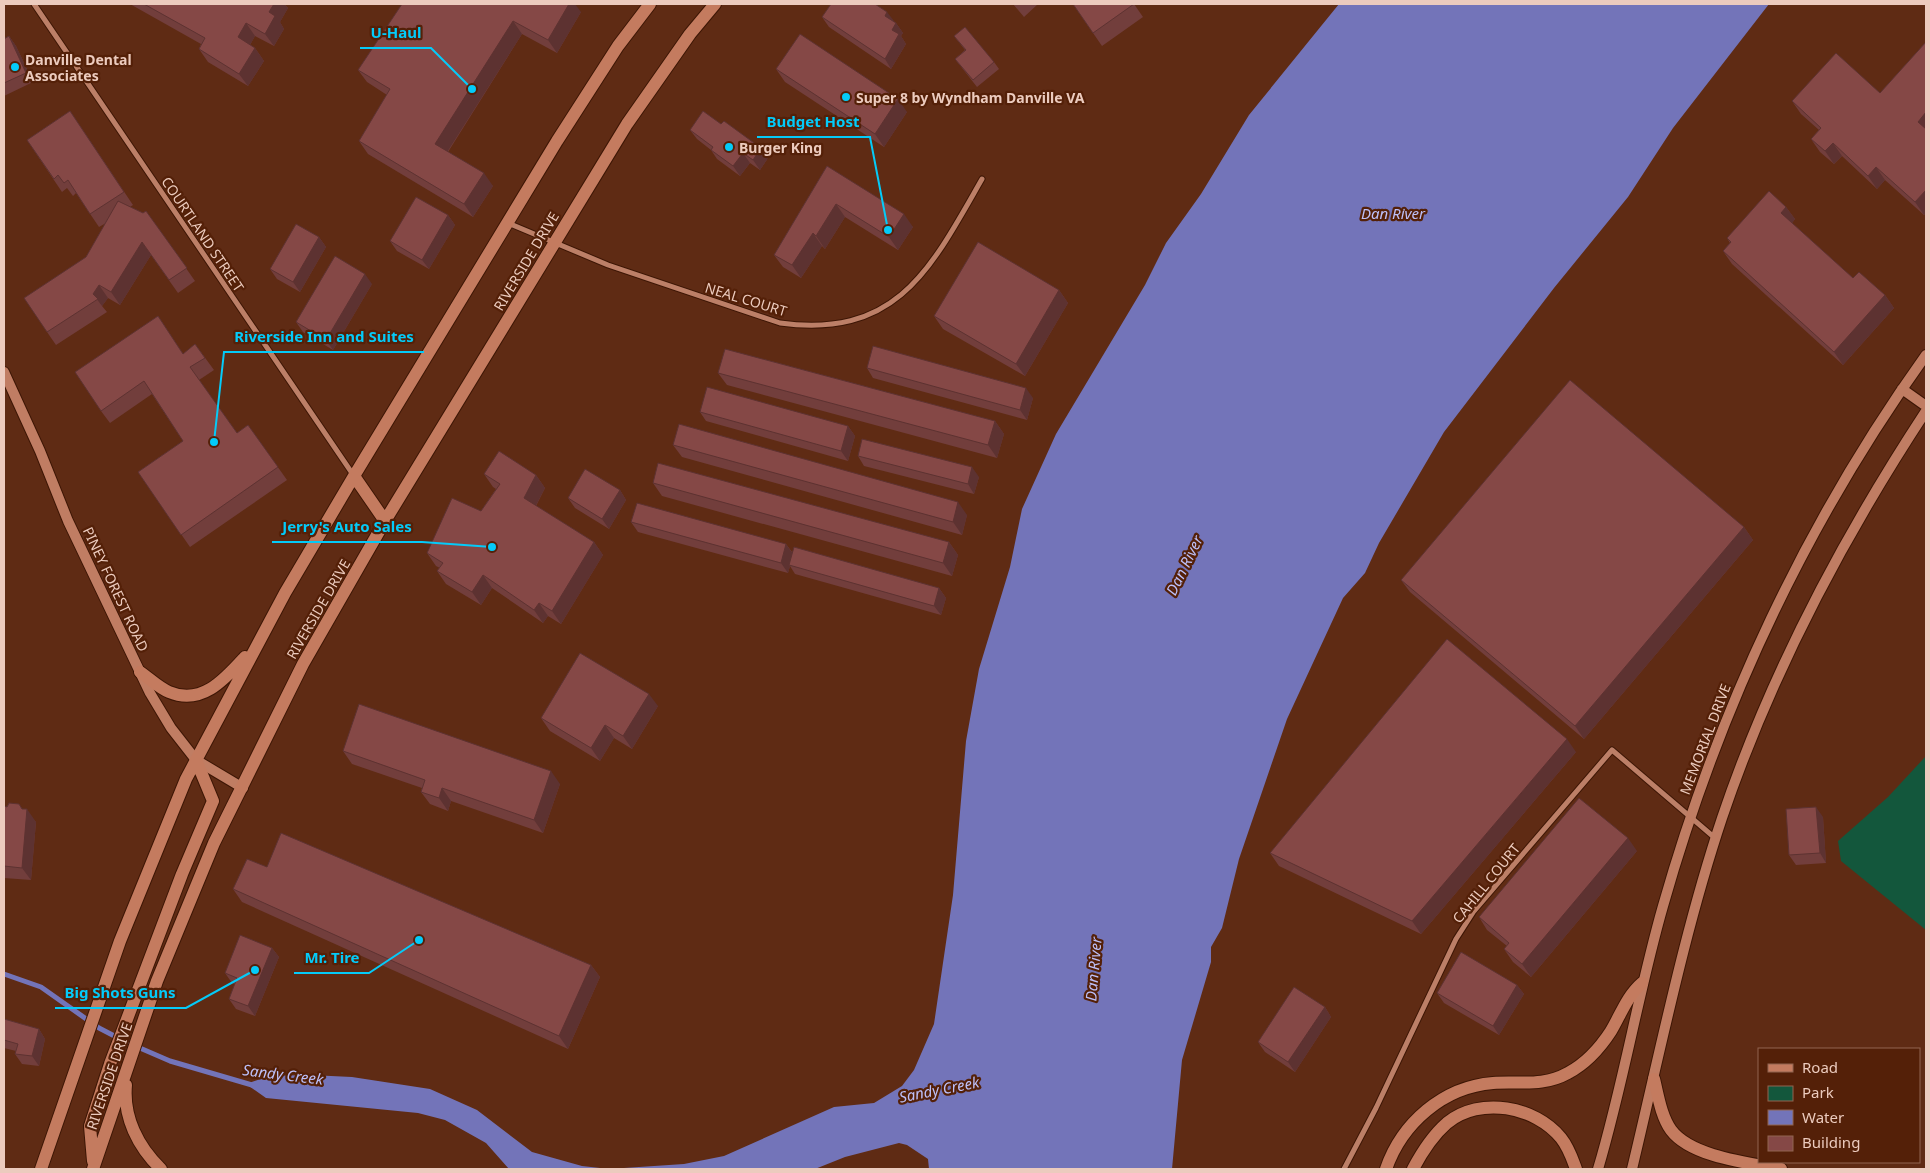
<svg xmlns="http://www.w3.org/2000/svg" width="1930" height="1173" font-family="'Noto Sans',sans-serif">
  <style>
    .green { fill: #13573c }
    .water { fill: #7374b9 }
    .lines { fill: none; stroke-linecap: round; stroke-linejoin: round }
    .stream { stroke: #7374b9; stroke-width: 5 }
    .street-casing { stroke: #3d1605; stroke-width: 7 }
    .secondary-casing { stroke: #3d1605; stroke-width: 12 }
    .primary-casing { stroke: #3d1605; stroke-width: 14 }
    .street { stroke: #bc7f67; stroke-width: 5 }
    .secondary { stroke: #c07d63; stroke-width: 10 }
    .primary { stroke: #c47b5f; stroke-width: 12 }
    .wall { fill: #723e3c }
    .shaded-wall { fill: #5d3231 }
    .building { fill: #854846; stroke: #5d3231 }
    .poi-dot { fill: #04cbf9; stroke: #542008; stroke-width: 2 }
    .labels { text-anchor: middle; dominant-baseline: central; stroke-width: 4.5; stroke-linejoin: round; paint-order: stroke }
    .poi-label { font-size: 14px; font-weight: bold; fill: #eccbbe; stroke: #542008; text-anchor: start }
    .street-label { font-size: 14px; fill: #eccbbe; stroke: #542008 }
    .water-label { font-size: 15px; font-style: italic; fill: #bdc0f9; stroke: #542008 }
    .leader { fill: none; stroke: #04cbf9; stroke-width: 2 }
    .callout-dot { fill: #04cbf9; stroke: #542008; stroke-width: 2 }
    .callout-label { font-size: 15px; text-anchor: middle; font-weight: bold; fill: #04cbf9; stroke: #542008; stroke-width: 4.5; stroke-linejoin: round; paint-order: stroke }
  </style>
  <rect width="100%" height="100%" fill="#5f2b14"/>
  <path class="green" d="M1926 756V930L1841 861 1838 841 1888 797Z"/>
  <path class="water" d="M1339 4H1769L1673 128 1628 197 1554 288 1444 432 1379 543 1365 573 1343 598 1287 719 1239 859 1222 928 1211 947V962L1182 1060 1172 1169H929L928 1159 907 1145 899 1143 845 1157 815 1169H509L486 1143 445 1120 418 1113 266 1098 246 1084 269 1076 310 1075 352 1077 430 1089 477 1110 532 1152 582 1166 609 1169 684 1164 724 1156 834 1107 874 1103 902 1086 914 1070 934 1024 953 895 966 741 979 669 1010 567 1022 509 1056 434 1145 285 1166 243 1201 194 1249 115Z"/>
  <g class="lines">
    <path class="stream" d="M4 974 41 987 99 1028 126 1042 170 1061 252 1085"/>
    <defs>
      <path id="street" d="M34 4 354 476
        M508 223 608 265 780 323C898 339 931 268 982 179
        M1344 1169 1376 1108 1456 939 1474 911 1612 750 1715 838"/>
      <path id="secondary" d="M4 372 40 451 68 521 150 693 171 728 196 760 243 788
        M1902 389 1926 406
        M1598 1169C1624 1082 1638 993 1663 906 1719 709 1807 521 1926 355
        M1632 1169C1660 1052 1684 932 1722 818 1771 673 1842 539 1926 411"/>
      <path id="primary" d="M354 476 385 521
        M140 672C149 678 159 688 169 692 202 706 225 679 245 657
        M1654 1079C1658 1095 1661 1116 1671 1130 1691 1157 1749 1163 1781 1169
        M126 1085C123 1117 138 1147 161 1169
        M93 1161 90 1126 110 1064 182 874 213 801 196 760
        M41 1169 120 941 186 779 285 593 354 476 557 141 618 46 650 4
        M93 1169 157 981 214 843 303 664 385 521 627 124 690 34 715 4
        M1386 1169C1402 1123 1443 1087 1493 1083 1519 1081 1543 1087 1568 1073 1585 1064 1600 1048 1611 1031 1621 1014 1627 996 1642 983
        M1413 1169C1422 1152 1432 1136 1447 1123 1480 1096 1535 1106 1561 1138 1569 1148 1572 1158 1576 1169"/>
    </defs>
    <use href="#street" class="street-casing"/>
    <use href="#secondary" class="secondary-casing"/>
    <use href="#primary" class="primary-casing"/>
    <use href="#street" class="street"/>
    <use href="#secondary" class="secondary"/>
    <use href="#primary" class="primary"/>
  </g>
  <path class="wall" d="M130 4H284L288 8 280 22 284 29 274 46 255 36 250 45 255 48 264 61 248 86 208 62 199 49 201 44Z
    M402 4 581 12 557 53 522 34 448 152 493 186 473 217 368 154 359 141 387 95 367 82 358 70Z
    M1013 4H1038L1024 17Z
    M1073 4H1134L1143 17 1102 46Z
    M822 17 894 21V22L896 23 903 33 901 36 906 44 891 69 829 27Z
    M4 36 5 38 9 36 16 46 33 82 4 96Z
    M954 36 994 62 999 69 977 87 955 59 965 50Z
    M1926 42V213L1924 215 1885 180 1877 189 1842 156 1834 164 1820 152 1811 139 1819 130 1801 114 1792 101 1880 93Z
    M776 69 907 112 884 147 785 82Z
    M70 111 133 205 130 207 143 213 146 211 195 281 178 293 151 255 120 305 108 298 102 306 107 312 56 345 47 332 86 257 106 223 99 227 76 193 73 196 67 188 62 192 27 140Z
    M690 130 768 158 760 170 750 163 740 176 717 159 711 150 697 139Z
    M827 166 913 227 898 250 845 217 825 249 822 246 801 278 783 267 774 255Z
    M1786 207 1795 219 1792 223 1853 278 1885 295 1894 308 1843 365 1732 264 1723 251 1730 243 1727 238Z
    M448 215 455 225 429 269 397 251 390 241Z
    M319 237 326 247 300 292 277 279 270 269Z
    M372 284 333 350 303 332 296 322Z
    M1059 290 1068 303 1025 376 943 329 934 316Z
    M158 316 183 354 195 344 214 370 199 380 237 433 248 425 287 480 190 547 138 472 183 441 152 394 110 423 101 411Z
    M867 368 1033 398 1027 420 873 378Z
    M718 373 995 421 1004 434 997 458 727 385Z
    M700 412 848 426 855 436 848 461 706 421Z
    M673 445 967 515 962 535 682 457Z
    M858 456 979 477 974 494 864 466Z
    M484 474 536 475 545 488 536 506 594 542 603 555 561 624 548 616 543 623 492 588 481 605 446 584 437 571 440 568 436 566 427 553 481 511 496 489 493 487Z
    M653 483 949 542 958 555 952 576 662 496Z
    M620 490 626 500 609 529 575 508 568 498Z
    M631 522 786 544 792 552 939 588 946 598 941 615 795 574 790 566 788 573 638 532Z
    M1744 527 1753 540 1584 739 1410 592 1401 580Z
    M658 706 632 749 614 738 600 761 550 731 541 718Z
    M343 751 560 784 543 833 451 801 448 811 430 804 421 792 422 788 352 764Z
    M1576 752 1421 934 1279 866 1270 853Z
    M4 806 22 809 36 822 31 880 4 878Z
    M1823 817 1826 863 1796 865 1789 855Z
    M1637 851 1531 977 1513 962 1504 949 1507 946 1487 930 1479 917Z
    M267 867 591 965 600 977 568 1049 242 902 233 889Z
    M272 948 279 957 255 1016 236 1009 229 999 235 984 232 983 225 973Z
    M1517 985 1524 994 1499 1035 1444 1003 1437 993Z
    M1325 1007 1331 1017 1295 1072 1265 1052 1258 1042Z
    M4 1019 39 1029 45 1039 39 1066 22 1064 15 1054 16 1051 4 1048Z"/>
  <path class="shaded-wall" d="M274 4H284L288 8 280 22 284 29 274 46 265 34 269 12Z
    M569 4H575L581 12 557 53 548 40Z
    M887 12 894 21 892 26 885 16Z
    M513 21 522 34 444 157 435 144Z
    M246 23 255 36 247 50 238 37Z
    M896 23 903 33 901 36 906 44 891 69 885 59 892 30Z
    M9 36 16 46 33 82 26 73Z
    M255 48 264 61 248 86 239 74Z
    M898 99 907 112 884 147 875 134Z
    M1926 112V133L1918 122Z
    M1833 143 1842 156 1834 164 1825 151Z
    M761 148 768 158 760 170 753 160Z
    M743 153 750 163 740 176 733 166Z
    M1876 167 1885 180 1877 189 1868 176Z
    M484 173 493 186 473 217 464 204Z
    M1926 190V213L1924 215 1915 202Z
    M836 204 845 217 825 249 816 236Z
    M1786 207 1795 219 1790 226 1781 213Z
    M904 214 913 227 898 250 889 237Z
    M448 215 455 225 429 269 422 260Z
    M813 233 822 246 801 278 792 265Z
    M319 237 326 247 300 292 293 282Z
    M142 242 151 255 120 305 111 292Z
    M365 274 372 284 333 350 326 340Z
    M99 285 108 298 102 306 93 294Z
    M1059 290 1068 303 1025 376 1016 364Z
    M1885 295 1894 308 1843 365 1834 352Z
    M1026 388 1033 398 1027 420 1020 410Z
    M995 421 1004 434 997 458 988 445Z
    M848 426 855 436 848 461 841 451Z
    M972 467 979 477 974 494 968 484Z
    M536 475 545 488 533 511 524 498Z
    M620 490 626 500 609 529 602 519Z
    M958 502 967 515 962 535 953 522Z
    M1744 527 1753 540 1584 739 1575 726Z
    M594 542 603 555 561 624 552 611Z
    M949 542 958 555 952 576 943 563Z
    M786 544 793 554 789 565 790 566 788 573 781 563Z
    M483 575 492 588 481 605 472 592Z
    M939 588 946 598 941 615 934 606Z
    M539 603 548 616 543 623 534 610Z
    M649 694 658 706 632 749 623 736Z
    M605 725 614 738 600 761 591 748Z
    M1567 739 1576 752 1421 934 1412 921Z
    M551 771 560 784 543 833 534 820Z
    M442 788 451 801 448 811 439 798Z
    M19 804 26 814 27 809 36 822 31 880 22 868Z
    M1816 807 1823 817 1826 863 1820 853Z
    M1628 838 1637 851 1531 977 1522 964Z
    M272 948 279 957 255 1016 248 1006Z
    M591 965 600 977 568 1049 559 1036Z
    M1517 985 1524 994 1499 1035 1493 1026Z
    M1325 1007 1331 1017 1295 1072 1288 1062Z
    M39 1029 45 1039 39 1066 32 1056Z"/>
  <path class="building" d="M144 4H274L269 12 275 16 265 34 246 23 238 37 255 48 239 74 199 49 205 38Z
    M402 4H569L548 40 513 21 435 144 484 173 464 204 359 141 390 89 358 70Z
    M831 4H875L887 12 885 16 896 23 892 30 899 34 885 59 822 17Z
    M1073 4H1134L1093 33Z
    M965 27 994 62 973 80 955 59 966 50 954 36Z
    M800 34 898 99 875 134 776 69Z
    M9 36 26 73 4 83V39Z
    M1926 42V112L1918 122 1926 129V190L1915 202 1876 167 1868 176 1833 143 1825 151 1811 139 1821 128 1792 101 1836 53 1880 93Z
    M70 111 124 192 90 214 68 180 64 183 58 175 54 179 27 140Z
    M703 111 721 124 724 121 761 148 753 160 743 153 733 166 711 150 713 147 690 130Z
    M827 166 904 214 889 237 836 204 816 236 813 233 792 265 774 255Z
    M1769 191 1786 207 1781 213 1853 278 1859 272 1885 295 1834 352 1723 251 1731 242 1727 238Z
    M416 197 448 215 422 260 390 241Z
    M118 201 143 213 146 211 187 268 169 280 142 242 111 292 99 285 93 294 98 299 47 332 24 298 86 257Z
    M296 224 319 237 293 282 270 269Z
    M978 242 1059 290 1016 364 934 316Z
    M335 256 365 274 326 340 296 322Z
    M158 316 183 354 195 344 205 358 190 367 237 433 248 425 278 467 181 535 138 472 183 441 144 381 101 411 75 372Z
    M873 346 1026 388 1020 410 867 368Z
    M725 349 995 421 988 445 718 373Z
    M1570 380 1744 527 1575 726 1401 580Z
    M707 387 848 426 841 451 700 412Z
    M679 424 958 502 953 522 673 445Z
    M862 439 972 467 968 484 858 456Z
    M499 451 536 475 524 498 594 542 552 611 539 603 534 610 483 575 472 592 437 571 443 563 427 553 452 498 481 511 500 484 484 474Z
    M658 463 949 542 943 563 653 483Z
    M585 469 620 490 602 519 568 498Z
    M637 503 786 544 781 563 631 522Z
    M794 547 939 588 934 606 789 565Z
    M1447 639 1567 739 1412 921 1270 853Z
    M580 653 649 694 623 736 605 725 591 748 541 718Z
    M359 704 551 771 534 820 442 788 439 798 421 792 425 780 343 751Z
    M1579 798 1628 838 1522 964 1504 949 1509 943 1479 917Z
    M9 803 19 804 22 809H27L22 868 4 866V806L7 807Z
    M1816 807 1820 853 1789 855 1786 809Z
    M281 833 591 965 559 1036 233 889 247 859 267 867Z
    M240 935 272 948 248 1006 229 999 237 978 225 973Z
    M1461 952 1517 985 1493 1026 1437 993Z
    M1294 987 1325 1007 1288 1062 1258 1042Z
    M4 1019 39 1029 32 1056 15 1054 18 1044 4 1040Z"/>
  <g class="poi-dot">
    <circle cx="15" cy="67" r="5"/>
    <circle cx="846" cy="97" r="5"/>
    <circle cx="729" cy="147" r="5"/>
  </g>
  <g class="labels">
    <g class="poi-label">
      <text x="25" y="59">Danville Dental<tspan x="25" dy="16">Associates</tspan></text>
      <text x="856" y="97">Super 8 by Wyndham Danville VA</text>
      <text x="739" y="147">Burger King</text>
    </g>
    <g class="street-label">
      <text transform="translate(203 234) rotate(56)">COURTLAND STREET</text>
      <text transform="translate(526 261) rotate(-59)">RIVERSIDE DRIVE</text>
      <text transform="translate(746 299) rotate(17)">NEAL COURT</text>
      <text transform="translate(116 589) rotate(65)">PINEY FOREST ROAD</text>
      <text transform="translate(318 609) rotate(-60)">RIVERSIDE DRIVE</text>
      <text transform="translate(1705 739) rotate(-69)">MEMORIAL DRIVE</text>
      <text transform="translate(1486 883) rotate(-51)">CAHILL COURT</text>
      <text transform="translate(109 1076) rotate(-71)">RIVERSIDE DRIVE</text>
    </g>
    <g class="water-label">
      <text x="1393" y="213">Dan River</text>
      <text transform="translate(1184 565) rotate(-64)">Dan River</text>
      <text transform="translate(1093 969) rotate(-85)">Dan River</text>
      <text transform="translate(283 1074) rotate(7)">Sandy Creek</text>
      <text transform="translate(939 1089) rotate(-11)">Sandy Creek</text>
    </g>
  </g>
  <path class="leader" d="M472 89L431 48H360M888 230L870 137H757M214 442L224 352H424M492 547L422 542H272M419 940L369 973H294M255 970L186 1008H55"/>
  <g class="callout-dot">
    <circle cx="472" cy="89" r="5"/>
    <circle cx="888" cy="230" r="5"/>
    <circle cx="214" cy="442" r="5"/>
    <circle cx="492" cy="547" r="5"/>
    <circle cx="419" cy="940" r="5"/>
    <circle cx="255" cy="970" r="5"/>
  </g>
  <g class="callout-label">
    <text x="396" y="38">U-Haul</text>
    <text x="813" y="127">Budget Host</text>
    <text x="324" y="342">Riverside Inn and Suites</text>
    <text x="347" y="532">Jerry's Auto Sales</text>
    <text x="332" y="963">Mr. Tire</text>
    <text x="120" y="998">Big Shots Guns</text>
  </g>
  <rect width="1930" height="1173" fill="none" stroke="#eccbbe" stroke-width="10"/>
  <rect x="1758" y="1048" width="162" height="115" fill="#542008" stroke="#916451"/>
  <rect x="1768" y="1064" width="25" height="8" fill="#c47b5f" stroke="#916451"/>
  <text x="1802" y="1073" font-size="15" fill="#eccbbe">Road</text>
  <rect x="1768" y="1086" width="25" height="15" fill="#13573c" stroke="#916451"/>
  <text x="1802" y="1098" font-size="15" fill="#eccbbe">Park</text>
  <rect x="1768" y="1110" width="25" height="15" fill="#7374b9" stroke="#916451"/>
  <text x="1802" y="1123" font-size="15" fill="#eccbbe">Water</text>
  <rect x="1768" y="1136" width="25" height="15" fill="#854846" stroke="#916451"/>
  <text x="1802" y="1148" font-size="15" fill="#eccbbe">Building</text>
</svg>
